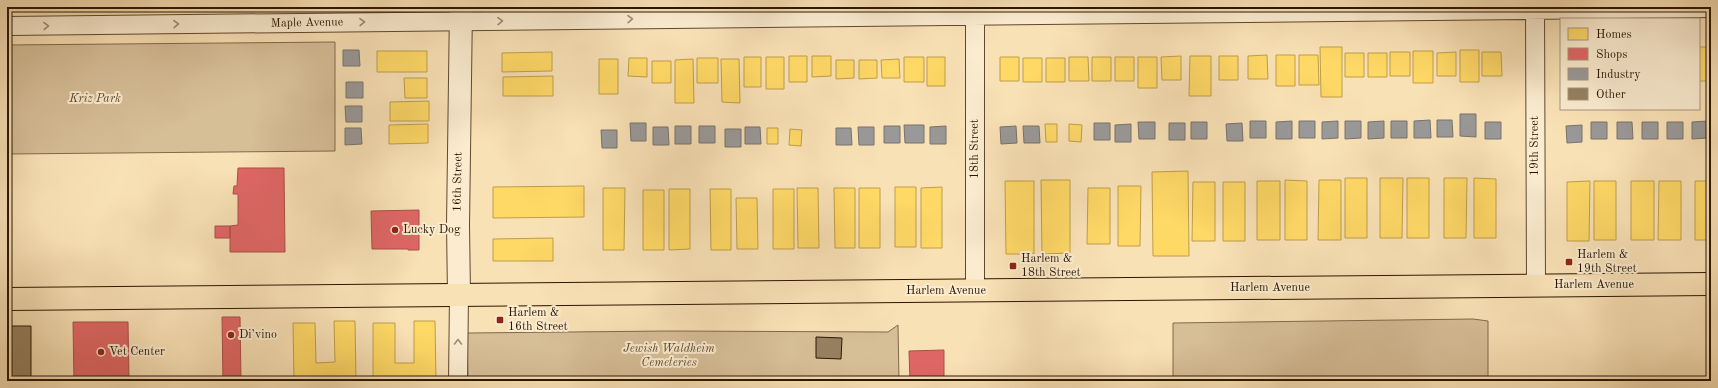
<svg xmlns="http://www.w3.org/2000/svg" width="1718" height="388" font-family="'Old Standard TT',serif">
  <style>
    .green { fill: #d6be97; stroke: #806a4c }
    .homes { fill: #ffd966; stroke: #bf9e48 }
    .shops { fill: #e06666; stroke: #aa4e48 }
    .industry { fill: #999; stroke: #78726c }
    .building { fill: #968060; stroke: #2b1602 }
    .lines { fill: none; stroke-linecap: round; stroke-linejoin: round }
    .minor-casing { stroke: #5e492f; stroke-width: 20 }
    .tertiary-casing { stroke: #5e492f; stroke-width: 24 }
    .primary-casing { stroke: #2b1602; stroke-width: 24 }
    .minor { stroke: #fbecd0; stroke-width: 18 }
    .tertiary { stroke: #fbecd0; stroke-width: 22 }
    .primary { stroke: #f9e1b6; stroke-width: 22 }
    .oneway { stroke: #9d8c73 }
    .poi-dot { fill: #8f2418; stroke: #fbecd0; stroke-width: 1.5 }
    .labels { text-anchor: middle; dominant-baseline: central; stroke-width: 4; stroke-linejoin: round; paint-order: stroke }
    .street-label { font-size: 12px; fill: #2b1602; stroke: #fbecd0 }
    .park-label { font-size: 12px; font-style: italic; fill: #5e482f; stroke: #fbecd0 }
    .poi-label { font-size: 12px; fill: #2b1602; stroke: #fbecd0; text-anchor: start }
  </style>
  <rect width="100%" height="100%" fill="#f9e1b6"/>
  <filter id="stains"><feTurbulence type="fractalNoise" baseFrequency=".005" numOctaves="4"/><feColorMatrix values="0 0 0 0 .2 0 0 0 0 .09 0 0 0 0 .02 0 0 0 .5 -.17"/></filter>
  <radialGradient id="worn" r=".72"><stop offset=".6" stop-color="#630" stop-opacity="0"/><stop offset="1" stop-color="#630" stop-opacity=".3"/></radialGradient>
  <path class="green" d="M335 42V151L7 154V45Z
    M1473 319 1488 321V381H1173V323Z
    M898 325 899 381H468L467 333 669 331 888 332Z"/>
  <path class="homes" d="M1320 47H1342V97H1321Z
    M1699 47H1711V81H1699Z
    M1460 50H1479V82H1460Z
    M377 51H427V72H377Z
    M1413 51H1433V83H1413Z
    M552 52V71L502 72V53Z
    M1390 52H1410V76H1390Z
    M1456 52V76H1437V53Z
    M1482 52H1501L1502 76H1482Z
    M1345 53H1364V77H1345Z
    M1368 53H1387V77H1368Z
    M1267 55 1268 79H1248V56Z
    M1276 55H1295V86H1276Z
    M1299 55H1318L1319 85H1299Z
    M789 56H807V82H789Z
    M812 56H831V76L812 77Z
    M1181 56V80H1162L1161 57Z
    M1190 56H1211V96H1189Z
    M1219 56H1238V80H1219Z
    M744 57H761V87H744Z
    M766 57H784V89H766Z
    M904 57H924V82H904Z
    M927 57H945V86H927Z
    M1000 57H1019V81H1000Z
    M1069 57H1088L1089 81H1069Z
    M1092 57H1111V81H1092Z
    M1115 57H1134V81H1115Z
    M1138 57H1157V88H1138Z
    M629 58H647V77L628 76Z
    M697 58H718V83H697Z
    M1023 58H1042V82H1023Z
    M1046 58H1065V82H1046Z
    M599 59H618V94H599Z
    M693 59 694 103H675V60Z
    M721 59H739L740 103 722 102Z
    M899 59 900 78H882L881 60Z
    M836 60H854V78L836 79Z
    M859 60H877V78L859 79Z
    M652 61H671V83H652Z
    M553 76V96H503V77Z
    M404 78H427V98H405Z
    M429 101V121H390V102Z
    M428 124V143L389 144V125Z
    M1045 124H1057V142H1046Z
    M1069 124 1082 125 1081 142 1069 141Z
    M767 128H778V144H767Z
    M790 129 802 130 801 146 789 145Z
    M1188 171 1189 256H1153L1152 172Z
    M1345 178H1367V238H1345Z
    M1380 178H1403L1402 238H1380Z
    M1407 178H1429V238H1407Z
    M1444 178H1467L1466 238H1444Z
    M1474 178 1496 179V238H1474Z
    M1041 180H1070V253L1042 254Z
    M1285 180 1307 181V240H1285Z
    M1319 180H1341V240H1318Z
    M1005 181H1034V254H1006Z
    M1257 181H1280V240H1257Z
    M1590 181 1589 241H1567V182Z
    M1594 181H1616V240H1594Z
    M1631 181H1654V240H1631Z
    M1659 181H1681V240H1658Z
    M1695 181H1711V240H1695Z
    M1193 182H1215V241H1192Z
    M1223 182H1245V241H1223Z
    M584 186V217L493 218V187Z
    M1118 186H1141L1140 246H1118Z
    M895 187H916V247H895Z
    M942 187V248H921V188Z
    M603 188H625L624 250H603Z
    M797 188H818L819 248H798Z
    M834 188H855V248H835Z
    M859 188H880V248H859Z
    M1088 188H1110V244H1087Z
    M669 189H690V249L669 250Z
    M710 189H731V250H711Z
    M773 189H794V249H773Z
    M643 190H664V250H643Z
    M736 198H757L758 249H737Z
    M553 238V261H493V239Z
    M334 321H355L356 381H294L293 323H315L316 363 335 362Z
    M414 321H435L436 381H373V323H395V363H414Z"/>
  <path class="shops" d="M238 168H284L285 252H230V226L238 225V194H233L234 186H237Z
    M419 210V250H408V249H372L371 211Z
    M215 226H230V238H215Z
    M222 317H240L241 381H223Z
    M73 322H128L129 381H74Z
    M944 350V381H910L909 351Z"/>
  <path class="industry" d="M343 50H359L360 66H343Z
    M346 82H363V98H346Z
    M345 106H362V122H346Z
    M1460 114H1476V137L1460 136Z
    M1430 120 1431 138H1414V121Z
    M1437 120H1452L1453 137H1437Z
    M1250 121H1266V138H1250Z
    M1292 121V139H1276V122Z
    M1299 121H1315V138H1299Z
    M1338 121V138L1322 139V122Z
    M1345 121H1361V138L1345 139Z
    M1384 121V138L1368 139V122Z
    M1391 121H1407V138H1391Z
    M1708 121V138L1692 139V122Z
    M1138 122H1155V139H1139Z
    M1191 122H1207V139H1191Z
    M1485 122H1501V139H1485Z
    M1591 122H1607V139H1591Z
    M1617 122H1632L1633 139H1617Z
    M1642 122H1658V139H1642Z
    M1667 122H1683V139H1667Z
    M630 123H646V141H631Z
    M1094 123H1110V140H1094Z
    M1169 123H1185V140H1169Z
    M1242 123 1243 141H1227L1226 124Z
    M1131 124V142H1115V125Z
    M904 125H924V143H905Z
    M1582 125V142L1567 143 1566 126Z
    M675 126H691V144H675Z
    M699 126H715V143H699Z
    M884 126H900V143H884Z
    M946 126V144H930V127Z
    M1016 126 1017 143 1001 144 1000 127Z
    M1023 126H1039L1040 143H1024Z
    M653 127H668L669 145H653Z
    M745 127H760L761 144H745Z
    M858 127H874V145H859Z
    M345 128H361L362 144 345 145Z
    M836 128H851L852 145H836Z
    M725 129H741V147H725Z
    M601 130H617V148H602Z"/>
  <path class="building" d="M7 326H31V381H7Z
    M816 337 842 338 841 359 816 358Z"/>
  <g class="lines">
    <defs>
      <path id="minor" d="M975 7V291
        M1535 7 1536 286
        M7 26 1711 8
        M458 381 459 295"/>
      <path id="tertiary" d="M459 295 458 225 461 7"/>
      <path id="primary" d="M7 299 1711 284"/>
    </defs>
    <use href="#minor" class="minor-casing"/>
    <use href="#tertiary" class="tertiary-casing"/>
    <use href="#primary" class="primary-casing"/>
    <use href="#minor" class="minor"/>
    <use href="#tertiary" class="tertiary"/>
    <use href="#primary" class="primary"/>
  </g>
  <defs><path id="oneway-chevron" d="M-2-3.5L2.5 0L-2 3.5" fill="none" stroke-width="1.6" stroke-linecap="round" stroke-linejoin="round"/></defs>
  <g class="oneway">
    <use href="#oneway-chevron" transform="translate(630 19) rotate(-1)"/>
    <use href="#oneway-chevron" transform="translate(500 21) rotate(-1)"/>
    <use href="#oneway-chevron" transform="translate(362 22) rotate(-1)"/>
    <use href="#oneway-chevron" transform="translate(176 24) rotate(-1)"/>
    <use href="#oneway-chevron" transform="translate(46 26) rotate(-1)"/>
    <use href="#oneway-chevron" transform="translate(458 342) rotate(-90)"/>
  </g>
  <g class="poi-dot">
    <circle cx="395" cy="230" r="4"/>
    <rect x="1565" y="258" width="8" height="8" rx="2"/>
    <rect x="1009" y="262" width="8" height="8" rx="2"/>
    <rect x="496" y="316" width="8" height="8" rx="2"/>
    <circle cx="231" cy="335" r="4"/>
    <circle cx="101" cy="352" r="4"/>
  </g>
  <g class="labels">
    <g class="street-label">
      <text transform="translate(307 23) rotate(-1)">Maple Avenue</text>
      <text transform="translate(1535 146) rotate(-90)">19th Street</text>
      <text transform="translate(975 149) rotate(-90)">18th Street</text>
      <text transform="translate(458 182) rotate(-89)">16th Street</text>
      <text x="1594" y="285">Harlem Avenue</text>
      <text x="1270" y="288">Harlem Avenue</text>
      <text x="946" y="291">Harlem Avenue</text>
    </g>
    <g class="park-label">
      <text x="95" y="99">Kriz Park</text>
      <text x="669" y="349">Jewish Waldheim<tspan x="669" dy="14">Cemeteries</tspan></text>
    </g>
    <g class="poi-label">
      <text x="403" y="230">Lucky Dog</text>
      <text x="1577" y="255">Harlem &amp;<tspan x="1577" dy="14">19th Street</tspan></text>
      <text x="1021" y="259">Harlem &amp;<tspan x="1021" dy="14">18th Street</tspan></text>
      <text x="508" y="313">Harlem &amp;<tspan x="508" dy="14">16th Street</tspan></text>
      <text x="239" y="335">Di’vino</text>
      <text x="109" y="352">Vet Center</text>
    </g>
  </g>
  <rect width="1718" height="388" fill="none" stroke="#f9e1b6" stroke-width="24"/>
  <rect x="8" y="8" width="1702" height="372" fill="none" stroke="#2b1602" stroke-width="2"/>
  <rect x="12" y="12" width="1694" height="364" fill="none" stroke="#2b1602"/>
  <rect x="1560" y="18" width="140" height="92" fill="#fbecd0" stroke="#a8967e"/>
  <rect x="1568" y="28" width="20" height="12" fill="#ffd966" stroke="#a8967e"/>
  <text x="1596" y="38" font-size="12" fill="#2b1602">Homes</text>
  <rect x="1568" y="48" width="20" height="12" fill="#e06666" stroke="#a8967e"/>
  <text x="1596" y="58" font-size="12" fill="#2b1602">Shops</text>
  <rect x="1568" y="68" width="20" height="12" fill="#999999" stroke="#a8967e"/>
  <text x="1596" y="78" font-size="12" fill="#2b1602">Industry</text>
  <rect x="1568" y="88" width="20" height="12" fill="#968060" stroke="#a8967e"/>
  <text x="1596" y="98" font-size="12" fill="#2b1602">Other</text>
  <rect width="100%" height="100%" filter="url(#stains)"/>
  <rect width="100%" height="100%" fill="url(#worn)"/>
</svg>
